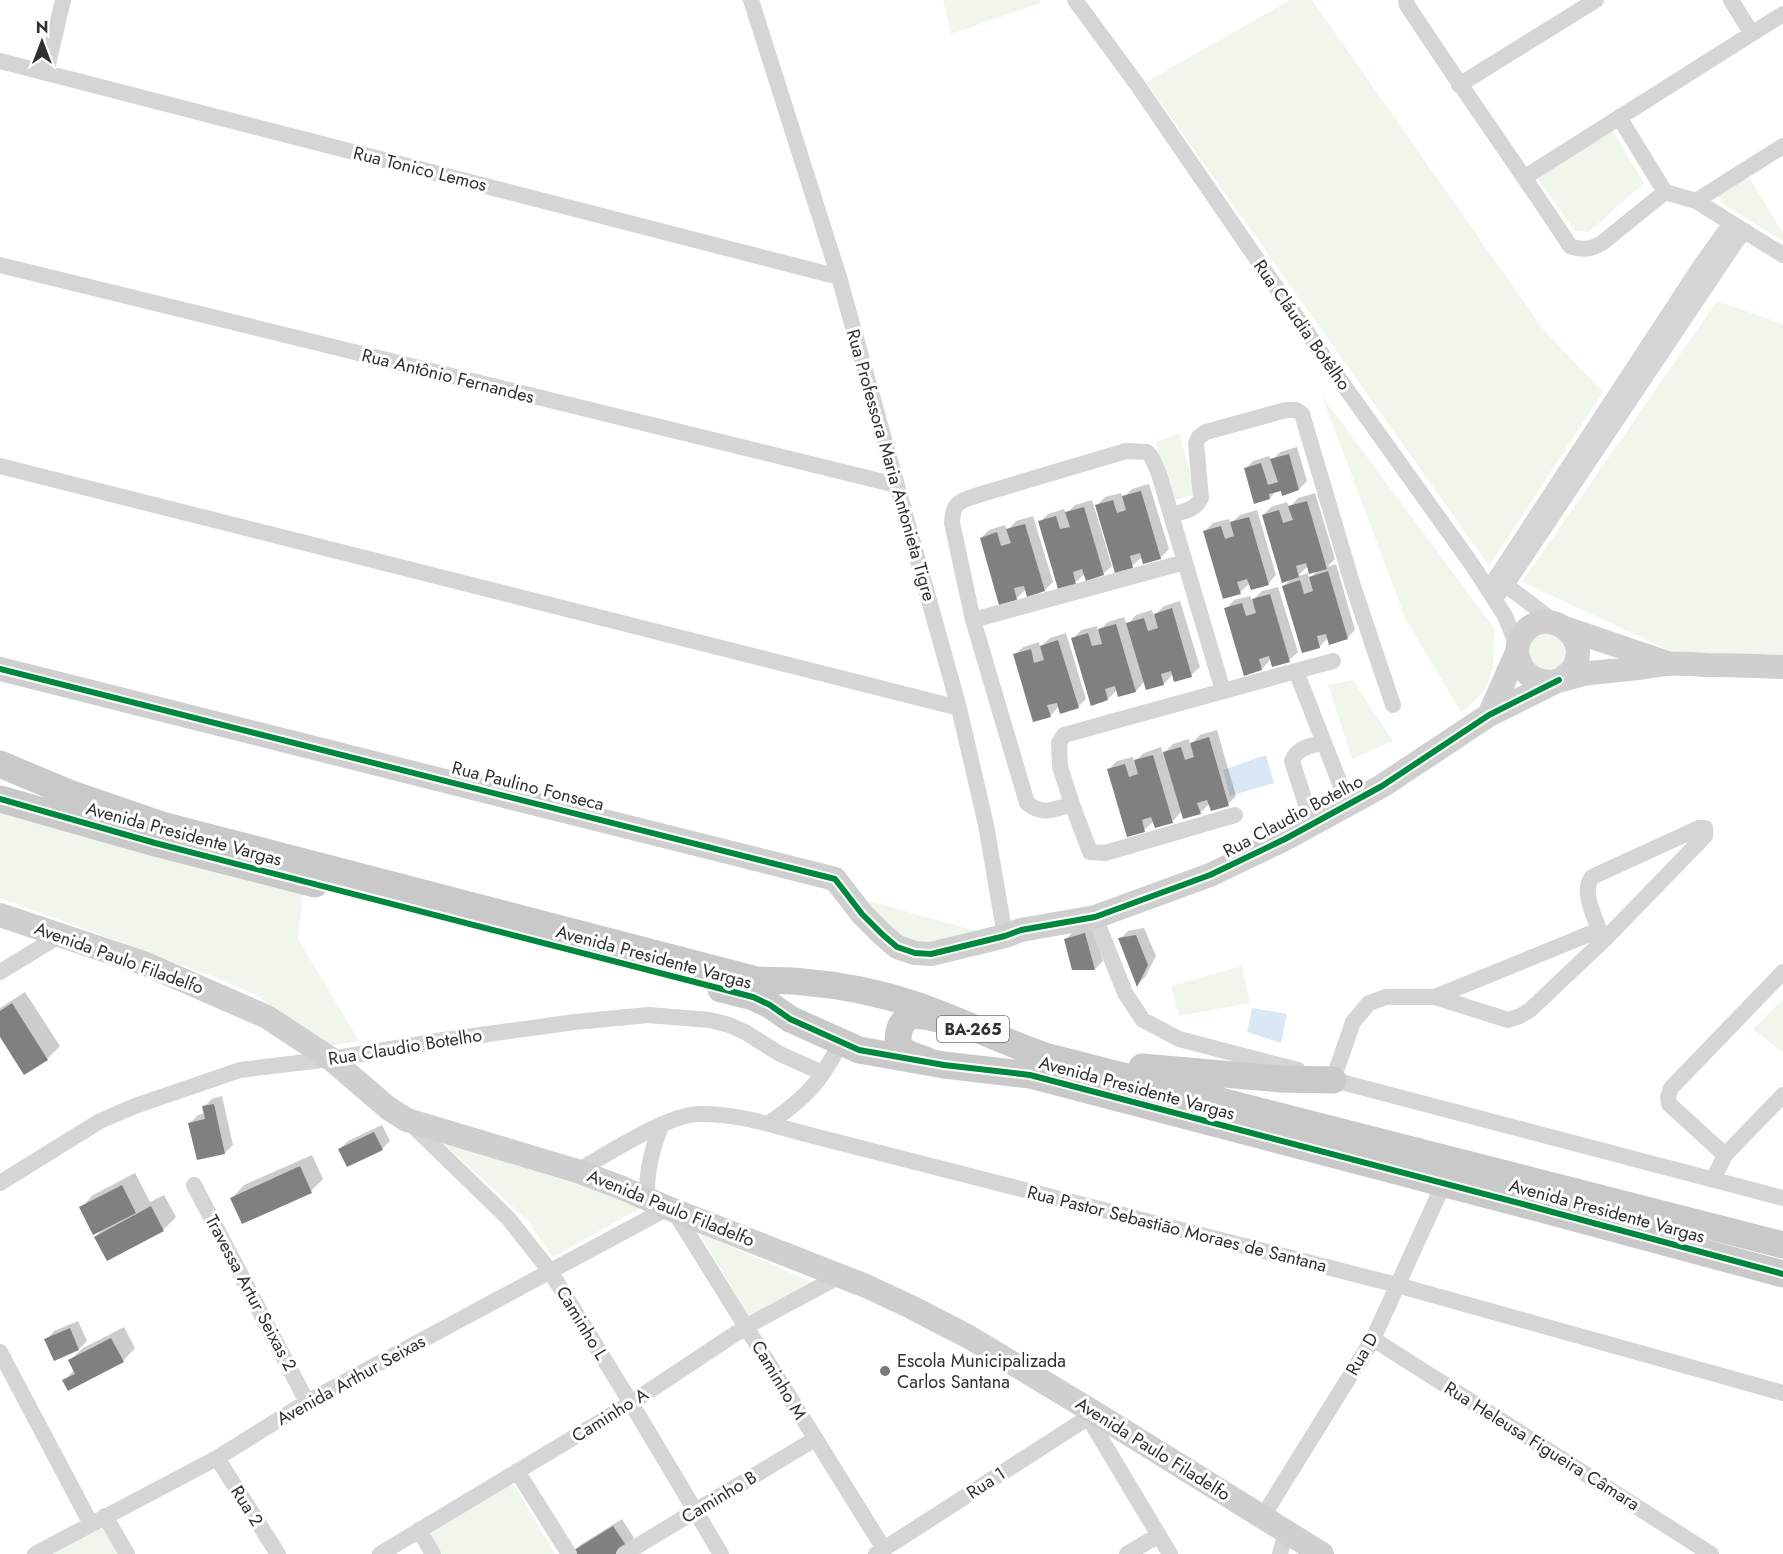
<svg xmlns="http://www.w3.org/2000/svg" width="1783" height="1554" font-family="Jost,sans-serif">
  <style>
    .green { fill: #f1f6ed }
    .water { fill: #d9e8f4 }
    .shadow { fill: #0003; fill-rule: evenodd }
    .building { fill: #808080 }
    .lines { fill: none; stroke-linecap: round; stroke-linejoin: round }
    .street { stroke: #d5d5d5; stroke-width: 16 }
    .secondary { stroke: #cfcfcf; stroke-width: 24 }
    .primary { stroke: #c9c9c9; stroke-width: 27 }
    .cycleway-casing { stroke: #fff; stroke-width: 10 }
    .cycleway { stroke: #00873e; stroke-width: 6 }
    .poi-dot { fill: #797979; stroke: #fff; stroke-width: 2 }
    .labels { text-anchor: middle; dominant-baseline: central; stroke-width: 6; stroke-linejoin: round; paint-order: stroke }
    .shield { fill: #fff; stroke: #6f6f6f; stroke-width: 1.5 }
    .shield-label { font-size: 16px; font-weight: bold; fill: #313131 }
    .street-label { font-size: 18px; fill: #313131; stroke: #fff }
    .poi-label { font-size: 18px; fill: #313131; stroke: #fff; text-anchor: start }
  </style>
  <rect width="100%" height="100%" fill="#fff"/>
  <path class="green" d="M943 0H1039L1041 3 951 34Z
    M1290 0H1312L1543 329 1603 392 1489 566 1146 82Z
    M1612 130 1644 183 1589 232 1575 231 1537 177Z
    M1747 174 1783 233V241L1723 204 1719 197 1720 190Z
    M1717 301 1783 324V655L1677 654 1522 582Z
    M1322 396 1494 628C1494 668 1496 687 1461 712L1406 620Z
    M1179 433 1196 494 1173 501 1156 442Z
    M1554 631 1568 649 1557 671H1528L1524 642 1532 633Z
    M1353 680 1393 741 1352 759 1328 685Z
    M0 812 303 893 298 939 359 1041 330 1046 256 995 222 980 0 898Z
    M851 896 987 934 913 950Z
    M1242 966 1250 1003 1179 1016 1171 986Z
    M1783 999V1053L1753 1029Z
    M440 1140 644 1206 553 1257 527 1220Z
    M699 1232 816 1284 751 1320Z
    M510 1478 555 1554H442L426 1527Z
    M101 1523 119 1554H46Z"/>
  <path class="water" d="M1266 755 1274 783 1230 796 1223 770Z
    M1252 1008 1287 1014 1281 1043 1247 1032Z"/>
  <path class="shadow" d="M1297 447 1307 481 1299 489 1277 490 1270 498 1245 469 1253 461 1269 456 1271 461 1280 452Z
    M1149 484 1169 549 1160 558 1142 557 1132 566 1097 505 1105 497 1121 493 1123 498 1132 489Z
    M1315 493 1335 559 1327 567 1336 564 1355 630 1347 638 1329 637 1319 647 1284 586 1292 578 1263 515 1271 507 1287 502 1289 508 1298 498ZM1308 566 1318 570 1309 579 1308 573 1298 576Z
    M1092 500 1112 566 1103 574 1085 573 1076 582 1040 522 1048 514 1064 509 1066 514 1075 505Z
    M1257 510 1276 575 1268 584 1250 583 1240 592 1205 531 1213 523 1229 519 1230 524 1240 515Z
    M1033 516 1053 582 1045 590 1026 589 1016 599 981 538 989 530 1005 525 1007 531 1016 521Z
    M1278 587 1298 652 1289 660 1271 659 1262 669 1226 609 1234 600 1250 596 1252 601 1262 591Z
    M1180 601 1200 667 1191 675 1173 674 1164 684 1145 681 1136 691 1117 690 1108 699 1073 639 1081 630 1097 626 1098 631 1108 622 1124 617 1127 625 1136 615 1152 610 1154 616 1164 606Z
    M1066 633 1086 699 1078 707 1059 706 1050 716 1015 655 1023 647 1039 642 1040 647 1050 638Z
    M1217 730 1236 796 1228 804 1210 803 1200 813 1182 811 1172 822 1154 821 1144 830 1109 769 1117 761 1133 757 1134 762 1144 753 1161 747 1163 754 1173 744 1189 739 1190 745 1200 735Z
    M1093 926 1103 961 1095 969 1066 939 1074 931Z
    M1144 928 1156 956 1145 977 1138 984 1120 939 1128 931Z
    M25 992 60 1046 47 1059 24 1073 0 1035V1008Z
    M222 1096 233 1145 225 1153 190 1123 198 1115 205 1113 204 1107 212 1099Z
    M382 1125 390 1141 382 1149H340L348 1141Z
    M312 1155 323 1179 311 1191 232 1198 244 1185Z
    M135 1173 150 1202 164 1195 176 1217 163 1230 107 1259 95 1237 103 1229 81 1208 93 1195Z
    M78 1321 87 1341 79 1349 46 1340 54 1331Z
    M124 1327 135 1348 123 1361 64 1381 75 1369 70 1360 83 1348Z
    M622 1519 634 1538 626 1546 613 1554 572 1553 580 1545Z"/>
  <path class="building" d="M1289 454 1299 490 1282 496 1281 491 1269 494 1270 499 1254 504 1244 468 1261 463 1268 485 1278 482 1270 459Z
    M1141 491 1161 559 1143 564 1140 553 1130 556 1133 568 1115 573 1095 505 1113 500 1117 513 1126 510 1122 496Z
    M1307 501 1327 569 1309 574 1306 563 1296 566 1299 577 1282 583 1262 515 1279 510 1283 523 1293 520 1288 506Z
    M1084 507 1104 575 1086 581 1082 569 1073 572 1076 584 1058 589 1038 521 1056 516 1060 529 1070 527 1065 512Z
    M1249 517 1269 585 1251 590 1247 579 1237 582 1241 594 1223 599 1203 531 1221 526 1225 539 1234 536 1230 522Z
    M1025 524 1045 591 1027 597 1024 586 1014 588 1017 600 999 605 980 538 997 532 1001 546 1011 543 1006 529Z
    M1328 571 1348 639 1329 645 1326 634 1317 636 1320 648 1302 653 1282 586 1300 580 1304 594 1313 591 1309 577Z
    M1270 594 1290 662 1272 667 1269 656 1259 659 1262 670 1244 676 1224 608 1242 603 1246 616 1256 613 1252 599Z
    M1172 608 1192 677 1174 682 1171 671 1161 674 1164 685 1146 690 1126 623 1144 618 1148 631 1158 628 1154 614Z
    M1116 624 1136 692 1118 697 1115 686 1105 689 1108 700 1091 706 1071 638 1088 633 1092 646 1102 644 1098 629Z
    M1058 640 1079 708 1060 714 1057 703 1047 705 1051 717 1033 722 1013 654 1031 649 1034 663 1044 660 1040 646Z
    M1209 737 1229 806 1211 811 1207 800 1197 803 1201 814 1183 819 1163 752 1181 747 1185 760 1194 757 1190 743Z
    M1153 755 1173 823 1155 828 1151 817 1142 820 1145 832 1127 837 1107 769 1125 764 1129 777 1138 774 1134 760Z
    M1085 933 1095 970H1072L1064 939Z
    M1136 935 1148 965 1137 987 1118 938Z
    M12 1003 48 1060 24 1075 0 1037V1011Z
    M214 1104 225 1154 197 1160 188 1123 205 1119 202 1106Z
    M374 1132 383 1150 347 1167 338 1149Z
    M300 1166 312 1193 242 1224 230 1198Z
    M122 1185 136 1213 93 1235 79 1207Z
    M151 1206 164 1231 107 1261 94 1237Z
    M70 1328 79 1350 54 1361 44 1339Z
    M111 1338 124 1362 68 1391 62 1380 75 1374 68 1360Z
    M613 1526 627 1547 616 1554H568Z"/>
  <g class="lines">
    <path class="street" d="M751 0 839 277 959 708 986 825 1005 936
      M1075 0 1136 83 1335 373 1473 566 1505 616 1518 648
      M1406 0 1407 5C1460 86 1517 165 1570 246 1583 251 1591 249 1602 243L1665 192
      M1731 0 1752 34
      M0 61 839 277
      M46 73 63 0
      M1459 85 1596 0
      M1619 117 1665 192 1696 201 1783 255
      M1525 177 1783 14
      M1696 201 1783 146
      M0 265 896 485
      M0 466 959 708
      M1171 515C1182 512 1196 510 1201 498L1196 443 1199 437 1206 432 1286 410H1296L1302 414 1353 586 1393 705
      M1498 579 1556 623
      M1488 590 1701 265 1731 223
      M1494 599 1506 585 1735 243 1745 231
      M973 620 1185 562
      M1296 671 1333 661
      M1223 691 1159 474 1152 458 1147 452 1126 451 978 495C959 502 953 501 952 523L973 620 1027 803C1042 816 1055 809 1072 804L1060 767 1059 743 1064 735 1296 671 1348 804
      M1072 804 1090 852 1105 853 1235 815
      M1312 823 1292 761C1297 747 1311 746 1324 742
      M1095 917 1125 993 1143 1020 1179 1039 1298 1070
      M0 972 59 936
      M1435 997 1599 930 1605 939
      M1326 1078 1783 1198
      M1333 1080 1353 1022 1369 1003 1386 997H1435L1508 1020 1520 1016 1530 1010 1605 939 1705 836V828H1699L1592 877C1581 892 1594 914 1599 930
      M409 1122 508 1218 550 1271 631 1403 721 1554
      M768 1124C804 1099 821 1083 840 1043
      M1725 1155 1669 1104 1668 1097 1671 1088 1783 972
      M577 1171C606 1155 667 1115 698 1114 733 1113 769 1124 802 1133L1397 1285 1783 1393
      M1713 1180 1725 1155 1783 1095
      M0 1183 100 1121 135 1106 240 1070 331 1059 444 1040 575 1022 648 1015 710 1020 729 1025 745 1032 780 1054 823 1073
      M194 1185 307 1402
      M647 1198C646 1172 652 1148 662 1124
      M674 1211 884 1549
      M1373 1339 1711 1554
      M0 1352 91 1524
      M1088 1417 1170 1554
      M217 1458 278 1554
      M517 1471 569 1554
      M105 1516 127 1554
      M1263 1516 1373 1339 1444 1183
      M419 1530 433 1554
      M35 1554 217 1458 307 1402 668 1208
      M380 1554 631 1403 747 1326 840 1276
      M624 1554 815 1439
      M876 1554 1095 1413
      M1127 1554 1159 1535
      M1280 1554 1286 1531"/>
    <path class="secondary" d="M1568 629 1665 662
      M0 669 835 879 862 914 883 935 897 947 915 953 931 954 1005 936 1021 930 1095 917 1210 875 1285 839 1382 786 1489 715 1559 680
      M1563 678C1566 675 1571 672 1573 668 1592 640 1552 607 1527 629 1508 647 1519 677 1543 681 1555 684 1571 677 1583 674 1601 671 1619 671 1638 668 1648 667 1659 664 1669 664 1681 663 1694 664 1706 665 1731 665 1757 666 1783 667
      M1489 715 1517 652
      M0 915 146 964 267 1017 331 1059 388 1108 407 1120 577 1171 620 1187 668 1208 866 1286 911 1307 969 1337 1095 1413 1322 1554"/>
    <path class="primary" d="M0 764 69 793 162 825 757 980C773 981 788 980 803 982 841 985 880 993 916 1005 960 1020 1001 1041 1045 1056L1783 1245
      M0 799 155 843 315 884
      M721 989 753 997 770 1005 790 1019 859 1050 944 1065 1030 1075 1530 1206 1783 1274
      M926 1060C907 1054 893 1051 900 1028 902 1023 905 1019 909 1017 918 1013 929 1017 938 1019
      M1142 1067 1281 1079 1333 1080"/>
    <defs>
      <path id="cycleway" d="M0 669 835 879 862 914 883 935 897 947 915 953 931 954 1005 936 1021 930 1095 917 1210 875 1285 839 1382 786 1489 715 1559 680
        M0 799 155 843 753 997 770 1005 790 1019 859 1050 944 1065 1030 1075 1530 1206 1783 1274"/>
    </defs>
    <use href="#cycleway" class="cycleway-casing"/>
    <use href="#cycleway" class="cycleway"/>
  </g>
  <circle class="poi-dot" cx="885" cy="1371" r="6"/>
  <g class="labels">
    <rect class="shield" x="937" y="1016" width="72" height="26" rx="4.5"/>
    <g class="shield-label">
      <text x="973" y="1029">BA-265</text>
    </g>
    <g class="street-label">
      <text transform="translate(420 169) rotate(14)">Rua Tonico Lemos</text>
      <text transform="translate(1302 325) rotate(55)">Rua Cláudia Botêlho</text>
      <text transform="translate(448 376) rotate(14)">Rua Antônio Fernandes</text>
      <text transform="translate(891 465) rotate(74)">Rua Professora Maria Antonieta Tigre</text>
      <text transform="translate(528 786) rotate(14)">Rua Paulino Fonseca</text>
      <text transform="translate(1293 816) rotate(-28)">Rua Claudio Botelho</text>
      <text transform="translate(184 834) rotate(15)">Avenida Presidente Vargas</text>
      <text transform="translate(654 957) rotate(15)">Avenida Presidente Vargas</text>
      <text transform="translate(119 958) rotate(20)">Avenida Paulo Filadelfo</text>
      <text transform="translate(405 1047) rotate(-9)">Rua Claudio Botelho</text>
      <text transform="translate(1137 1088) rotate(15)">Avenida Presidente Vargas</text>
      <text transform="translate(671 1208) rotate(22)">Avenida Paulo Filadelfo</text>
      <text transform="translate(1607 1211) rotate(15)">Avenida Presidente Vargas</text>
      <text transform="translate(1177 1229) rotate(14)">Rua Pastor Sebastião Moraes de Santana</text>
      <text transform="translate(251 1293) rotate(62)">Travessa Artur Seixas 2</text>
      <text transform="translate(582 1323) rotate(59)">Caminho L</text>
      <text transform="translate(1362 1354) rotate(-60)">Rua D</text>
      <text transform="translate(351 1380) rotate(-29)">Avenida Arthur Seixas</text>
      <text transform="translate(779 1380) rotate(59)">Caminho M</text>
      <text transform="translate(610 1415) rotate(-32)">Caminho A</text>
      <text transform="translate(1542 1446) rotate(32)">Rua Heleusa Figueira Câmara</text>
      <text transform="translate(1153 1449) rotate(32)">Avenida Paulo Filadelfo</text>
      <text transform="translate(986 1483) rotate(-33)">Rua 1</text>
      <text transform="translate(719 1497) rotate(-31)">Caminho B</text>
      <text transform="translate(247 1506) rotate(58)">Rua 2</text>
    </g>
    <g class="poi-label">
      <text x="897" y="1361">Escola Municipalizada<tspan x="897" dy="21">Carlos Santana</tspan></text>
    </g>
  </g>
  <g transform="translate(42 42)" stroke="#ffffff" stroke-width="4.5" paint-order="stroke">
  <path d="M0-4.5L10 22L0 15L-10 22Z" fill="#313131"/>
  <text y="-9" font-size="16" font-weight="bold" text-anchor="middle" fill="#313131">N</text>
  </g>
</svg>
